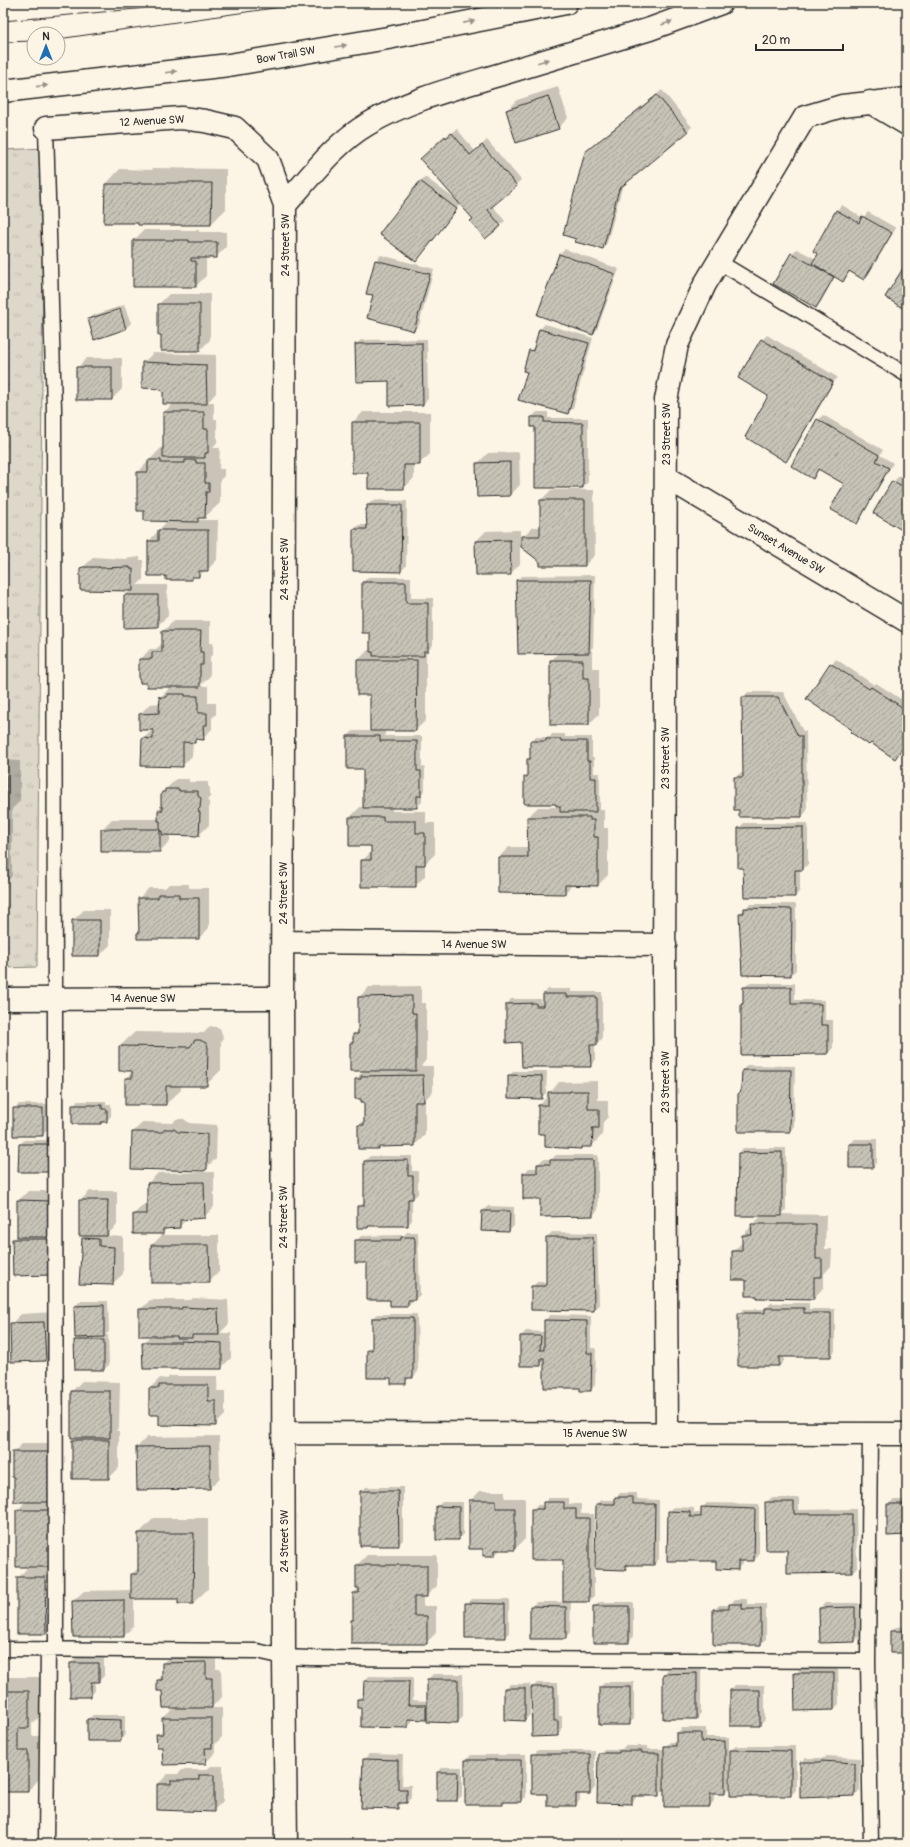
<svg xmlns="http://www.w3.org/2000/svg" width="910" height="1847" font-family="Pangolin,sans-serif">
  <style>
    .park { fill: url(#park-tufts); stroke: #84827a }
    .shadow { fill: #0003 }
    .building { fill: url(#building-hatch); stroke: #2b2b2b }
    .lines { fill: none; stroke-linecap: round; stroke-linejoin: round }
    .lane-casing { stroke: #2b2b2b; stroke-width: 17 }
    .street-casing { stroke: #2b2b2b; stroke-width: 25 }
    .secondary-casing { stroke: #2b2b2b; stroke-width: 25 }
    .lane { stroke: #fcf5e5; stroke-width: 14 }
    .street { stroke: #fcf5e5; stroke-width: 22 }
    .secondary { stroke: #fcf5e5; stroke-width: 22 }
    .tram { stroke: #2b2b2b; stroke-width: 1 }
    .oneway { fill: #949088 }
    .labels { text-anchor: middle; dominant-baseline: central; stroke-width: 3; stroke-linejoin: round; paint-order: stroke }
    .street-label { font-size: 11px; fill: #2b2b2b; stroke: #fcf5e5 }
  </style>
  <defs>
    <pattern id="park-tufts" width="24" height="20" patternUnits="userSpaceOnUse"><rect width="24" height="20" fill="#ded8ca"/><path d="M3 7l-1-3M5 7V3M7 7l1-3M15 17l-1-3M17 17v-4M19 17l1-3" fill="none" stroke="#bfbaae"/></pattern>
    <pattern id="building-hatch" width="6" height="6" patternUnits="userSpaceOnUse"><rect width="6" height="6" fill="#c8c3b7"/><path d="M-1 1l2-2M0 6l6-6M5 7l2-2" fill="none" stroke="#a39f95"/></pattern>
  </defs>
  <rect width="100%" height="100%" fill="#fcf5e5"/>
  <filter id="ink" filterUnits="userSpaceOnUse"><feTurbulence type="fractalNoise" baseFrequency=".025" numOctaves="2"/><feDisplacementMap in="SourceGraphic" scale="8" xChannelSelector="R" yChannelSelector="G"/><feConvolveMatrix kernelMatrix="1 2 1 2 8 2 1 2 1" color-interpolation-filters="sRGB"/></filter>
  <g filter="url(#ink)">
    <path class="park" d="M44 148 37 967 3 968V150Z"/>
    <path class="shadow" d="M558 87 568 118 558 128 507 110 517 100Z
      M662 90 692 127 623 184 607 243 603 248 591 147Z
      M457 129 475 151 487 140 521 180 492 205 505 221 500 225 474 218 461 203 416 261 420 182 425 177 459 202 426 154 451 132V134Z
      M153 168 226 169V209L211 224 106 184 120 169 152 170Z
      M842 205 863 218 868 212 896 228 869 274 864 279 850 271 843 281 835 276 821 302 816 307 775 283 792 253 797 249 816 259 819 253 814 250 837 210Z
      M144 230H199V232H226V247L216 257H206V276L196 286 134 240Z
      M565 249 619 269 597 329 593 334 538 314 560 254Z
      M381 255 434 269 419 325 414 330 374 295 367 293 376 260Z
      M169 294H210V340L200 350 162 334 159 304Z
      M124 305 131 323 126 328 95 338 89 320 94 315Z
      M545 324 593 338 573 408 568 413 528 371 530 351 535 346 540 329Z
      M767 335 837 377 791 455 786 460 770 396 762 340Z
      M427 339 428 399 423 404 390 380 356 344 361 340Z
      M153 353 216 355V393L208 402H214V419H217V442L213 448H220L219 469H224V476L220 480V503L205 517H201L198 520H218L217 560 207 570H205L199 576H195L191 579 149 541 168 520 145 510 138 472 164 445V412L174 403 143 363Z
      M87 358H122V389L112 399 77 368Z
      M363 412H430V454L419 464H414V478L404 488 369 472 353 422Z
      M537 412H548V418H588V482L583 487 536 426 532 417Z
      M823 415 883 450 880 455 893 463 861 518 856 522 845 484 820 469 813 477 818 420Z
      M519 452 520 485 510 495 478 496V463L488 453Z
      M903 472 907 474V532L893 482Z
      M551 490H594L595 555 585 565 541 561 522 537 533 527H541V500Z
      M373 500 407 501 406 566 401 571 354 529 359 525H368V505Z
      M520 530V564L510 574 476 541 486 531Z
      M94 557 124 559 140 557V560H143V580L137 585H167L168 616 157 626 125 595 131 590 81 569Z
      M595 575 593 647 590 650H592V668H599V714L589 724 551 661 559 652 517 580 522 576Z
      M368 577H411V598H433V645L426 653V720L416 730H385V736H422V767H425V790L422 793V802L417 807H392V811H426V823H435V854L425 864V876L415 886 362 861 372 851V845L350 817 360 807H364V768L348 736 353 731H371V694L358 660 368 650H371V632L363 582Z
      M174 621H210V643H213V654L210 657V676L200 686H208V703H216V714L212 718V729L202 739 198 738 193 742 192 756 182 766 143 739 153 729H140V714L150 704 161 703V697L171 686 148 682 140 660 150 649H156L163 643V631Z
      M836 659 874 685 876 683 907 703V742L895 757 808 699Z
      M748 692H783L803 731H806L807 811 802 816 735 778 740 773H744L743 697Z
      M552 734H565V737H592V757H594V773H600V810H604V828H608V875L598 885 573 884 565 893 499 857 509 847H529L528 817 538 807H561V805L525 778 528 774V759L531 756V742L536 737H550Z
      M3 760 20 761V801L12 809V876L3 885Z
      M176 779H189V782H208V786L210 788V797L207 800 209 802V825L199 835 170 834V841L160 851 102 829 112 819H159L163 792Z
      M744 823H808V864L803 869H800V891L795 896 744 867 739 828Z
      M169 884H189V888H209V928L199 938 138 933 140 932 139 898 149 888H165Z
      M750 904H796V970L791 975 743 974 740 913Z
      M84 910H110V945L100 955 73 920Z
      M749 983H795V1000H825V1020H833V1048L828 1053 742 1054V1004L744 1002V988Z
      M421 986V1003H426V1060L421 1066H433V1091L425 1100V1135L415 1145 381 1146 378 1148 359 1125 365 1119V1101L356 1079 364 1070 351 1044 354 1040V1035L359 1030V997L369 987Z
      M548 989H571V992H602V1039L595 1044V1061L590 1066 522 1041 507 1004 511 999H541V1002H544V994Z
      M210 1026 220 1028 223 1037 221 1042V1070L206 1085H181V1090L166 1104H126V1078L134 1070 120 1046 135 1032 204 1033Z
      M3 1039H4L3 1079Z
      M747 1065 795 1066 794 1126 790 1131 742 1091 743 1070Z
      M514 1071H547L546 1093 542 1097 509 1076Z
      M598 1081V1100H608V1117L603 1122 602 1135 592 1146 539 1106 559 1082Z
      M3 1100H6L5 1127 3 1129Z
      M77 1101H106V1104H111V1116L106 1121 101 1123 73 1106Z
      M19 1104H48L47 1130 42 1135 14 1109Z
      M176 1119H184L189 1123 217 1125 216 1158 206 1168 133 1132 143 1122 173 1123Z
      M3 1132H6V1160L3 1163Z
      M855 1139H877V1163L872 1167 850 1144Z
      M24 1140H52V1166L47 1171 20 1145Z
      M743 1148H786V1210L782 1214 826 1215 825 1249H832L831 1266 824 1274V1287L814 1298 747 1279 733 1251 743 1242V1235L762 1215 739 1153Z
      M556 1155H598V1210L593 1215 541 1198 524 1173 529 1168H538V1164L543 1159H552Z
      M370 1156H412V1171H418V1194L412 1199V1220L408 1225H370L368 1227H358V1207L365 1202V1161Z
      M214 1172V1207L204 1217 188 1218 179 1227H168L163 1233 134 1214 144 1204H148V1183L158 1173Z
      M28 1191H61V1264L13 1240 18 1235V1201Z
      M90 1191H117V1225L109 1233V1236L123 1237V1274L112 1284 83 1239 86 1235 80 1201Z
      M488 1206 514 1207V1226L509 1231 483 1211Z
      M407 1232H418L420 1295 408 1305 391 1299 356 1241 361 1236 404 1235Z
      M552 1232 597 1233 599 1305 594 1310 532 1287 537 1282H547V1237Z
      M162 1235H219V1272L209 1282 152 1245Z
      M193 1298 228 1300 229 1324 220 1333H231V1358L221 1368 143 1343 151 1335 140 1310 150 1300H191Z
      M80 1301H108L109 1332 105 1335H108L109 1365 104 1369 75 1340 79 1337 75 1306Z
      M771 1303H809V1309H835V1351L831 1356H784V1361L779 1366 739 1314 744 1309H765Z
      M54 1312 55 1350 45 1360 11 1324 21 1314Z
      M377 1314H417L418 1372 413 1377H410L405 1383 392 1377H368V1350L373 1345 372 1319Z
      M550 1315 591 1316V1348H596L595 1385 591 1390 581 1387 545 1360 540 1365 521 1336 526 1331 545 1332V1320Z
      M170 1376H218L217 1391H225V1415L215 1425 160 1414 150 1388 160 1378 167 1379Z
      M82 1381 120 1382 119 1427 116 1431H119V1468L109 1478 73 1441 77 1437 72 1391Z
      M3 1400H4L3 1414Z
      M219 1436 220 1478 209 1488 137 1447 147 1437Z
      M23 1443H59V1556L47 1568H55V1622L45 1633 18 1578 29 1566 17 1511 26 1501 15 1476 13 1453Z
      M366 1487H403V1540L398 1545 361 1492Z
      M480 1491H505V1498H525V1539L515 1549H501L495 1555 484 1548 470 1501Z
      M620 1493H637V1499L659 1500V1559L654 1564H630L625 1569 597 1505 601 1500H616V1498Z
      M548 1498H569V1504H581V1514H594V1596L589 1601H571L570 1633 565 1638 531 1607 536 1602H564V1559L532 1510 537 1505H544Z
      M771 1498H799V1510L856 1509 857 1567 852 1572 788 1549 766 1503Z
      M893 1500H907V1534L888 1505Z
      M442 1502H463V1534L458 1539 437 1507Z
      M707 1503 759 1504V1555L754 1560H742V1564L737 1569 717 1560 669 1512 674 1507 694 1508V1513H702V1508Z
      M154 1518H208V1589L193 1603 179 1598H134V1626L124 1636H74L73 1601 84 1591 132 1590V1574L139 1567V1533Z
      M367 1555H437V1586L426 1596H423V1606H436V1633L426 1643 352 1621 354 1618V1593L360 1587 357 1565Z
      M471 1599H509V1633L504 1637 466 1604Z
      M735 1599H747V1604H766V1639L761 1644 714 1610 719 1605H730Z
      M599 1602H633V1637L629 1642 594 1607Z
      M825 1603H859L860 1636 855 1641 820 1608Z
      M907 1626V1652L891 1632 896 1627Z
      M174 1653H216V1669H221L222 1697 211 1708H222V1737L215 1744V1753L205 1763 163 1746 157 1735 164 1729 163 1718 175 1707 158 1680 163 1675V1663Z
      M76 1658H104V1676L99 1681H95V1691L90 1696 71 1663Z
      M838 1668 839 1704 834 1709 795 1674 800 1669Z
      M668 1669H701V1713L696 1718 664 1674Z
      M433 1674H463V1717L458 1722 412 1719V1722L408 1727 362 1707 358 1699 364 1694 365 1681 369 1676 413 1677V1700L428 1701V1679Z
      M3 1677H44V1712L32 1724V1736H42V1776L28 1791H3Z
      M605 1682H634V1719L629 1724 600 1687Z
      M537 1683H558L559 1716H562V1731L557 1735 532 1688Z
      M510 1684H530V1715L525 1720 505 1719V1689Z
      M735 1685H765V1720L760 1725 731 1690Z
      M93 1715H125V1735L120 1740 88 1719Z
      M682 1728H706V1737H729V1788L724 1793H714V1801L709 1806 665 1788 658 1795H636V1798L631 1803 599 1754 604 1749H622L625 1746H647V1749H665V1747L670 1742H677V1733Z
      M736 1746H796V1790L791 1795 731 1750Z
      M538 1750H595V1788L590 1793H580V1800L576 1805 548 1793 533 1755Z
      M369 1754 403 1755 402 1785H411V1798L407 1802H403L398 1808 364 1759Z
      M471 1755H526V1797L521 1801H505L502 1804 466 1760Z
      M826 1756 860 1758V1790L855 1795 801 1763 806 1758H825Z
      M211 1766H223V1801L213 1811 158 1784 168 1774H178L182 1770H206Z
      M443 1767H462V1796L457 1800 438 1772Z"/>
    <path class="building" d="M657 95 688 132 619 189 603 249 575 242 576 239 563 235 585 152Z
      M548 96 559 129 516 143 506 110Z
      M452 133 470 155 482 145 517 186 488 210 501 226 485 239 470 221 473 219 420 159 445 136 446 138Z
      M420 181 457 209 416 262 379 234Z
      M138 183H212L211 225H138V223H104L105 184H138Z
      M836 210 859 223 862 216 892 233 864 280 849 271 843 282 812 263 818 254 813 251Z
      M133 240H189V242H217V258H191V261H196V287H133Z
      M791 253 834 277 816 308 773 284Z
      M559 254 615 274 593 335 537 315Z
      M375 260 430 274 414 331 367 318 373 295 366 294Z
      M907 262V311L885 297Z
      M158 304H200V351H161V335H158Z
      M120 309 126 329 94 340 88 319Z
      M539 329 589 343 568 414 518 400 527 372 523 371 529 350 533 351Z
      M761 339 833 382 786 462 745 437 768 396 738 378Z
      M422 343 423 405 389 406V381L356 382 355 344Z
      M142 362 206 365 207 404H163V392L159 389 142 388Z
      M76 367H112V400H76Z
      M163 412H204V429H208V453H205V458H163Z
      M531 417H544V422L583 423V488H535V427H531Z
      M817 419 879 455 876 461 889 468 857 524 830 509 844 484 818 469 813 479 791 466Z
      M352 422H420V465H404V489H368V473H352Z
      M148 460H161V463H185V460H196V463H205V483H209V492H206L205 518H198V522L144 521V511H137V472H148Z
      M510 462V496L477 497 476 463Z
      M892 481 907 490V533L873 513Z
      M540 500H585V566H540V562L521 547V536H540Z
      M367 505H402L401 572 353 571V529H367L366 509H367Z
      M158 530H208V571H199V577H192V580H166V576H148V541H158Z
      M510 540 511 575H476L475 541Z
      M83 567H100V568L130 567V569H133V591L80 590V568Z
      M516 580H591L589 653 518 654Z
      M362 582H406V603H428V651H424V656H373V652H370V633H362Z
      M124 595H158V627L124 628Z
      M162 631H201L200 652H203V665H200V687H147V683H140V680H139V659H152V652H162Z
      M357 660H417L416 731H370V695H357Z
      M550 660H583V678H589V725H550Z
      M830 663 869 689 871 687 905 709 903 712 907 714V741L895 759 871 743 869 745 850 732 852 730 806 699Z
      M167 694H185V696H198V713H207V725H203L204 740 195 739V743L183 742V767L141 766 142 738 153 739V730H139V714L159 713 160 697H158H167Z
      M742 697H778L798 736H802V817H739V810H734V777H743Z
      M347 736H380V741H417V771H421V796H417V808H363V769H347Z
      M546 739H561V741H587V761H590V778H596V812H560V806H556V804H524V777H527V759H530V741H546Z
      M3 775H6V817H3Z
      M165 789H179V791H198V796L201 798 200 808 198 810 200 813 199 836 162 835V831H160V821H158V810H163V807H161V796L162 792H165Z
      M349 817H383V821H416V833H425V865H416V887H361V860H371V846H349Z
      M527 817H590V820H594V837H598V886L565 885V894L498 893V857H528Z
      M803 827V870H795V897H744L743 868H738V828Z
      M101 829H160V852H101Z
      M158 894H179V898H199V939H137V933H139L138 898H158Z
      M744 908 792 909 791 976 742 975 739 913H744Z
      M72 920H100V956H72Z
      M743 987H791V1004H821V1025H828V1054L741 1055V1004H743Z
      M543 994H567V997H597V1045H590L591 1067H522L521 1042 506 1043V1004L536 1003V1006H543Z
      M412 996V1013H416V1071H350V1043H353V1034H358V997Z
      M195 1040H200L206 1043 208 1047 207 1086H166V1105H125V1078H132V1071H119V1046L190 1047Z
      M742 1070H791L790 1132H738V1094L741 1091Z
      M423 1075 424 1102H415V1146L379 1147V1149H358V1125H364V1102H361V1099H355V1079H361V1076Z
      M508 1075 542 1076V1099L508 1098Z
      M570 1091H588V1109H599V1128H592L593 1130 592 1147H581V1149L545 1147V1134H538V1105H548V1092H570Z
      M72 1105H102V1109H107V1122H101V1124H72Z
      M13 1108H43V1136H13Z
      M165 1129H174L178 1132 207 1134V1169L204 1171 131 1169 132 1132H162Z
      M19 1144H48V1172H18Z
      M849 1144H873V1168H849Z
      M782 1152V1216H737L738 1153Z
      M408 1160V1176H413V1199H408V1226H368V1228H357V1206H364V1161Z
      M550 1160H593V1216L540 1217V1199H523V1173H537V1164H550Z
      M204 1182 205 1218 180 1220V1228L163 1229V1234H133V1214H147V1183Z
      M17 1200 51 1201V1237H17Z
      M79 1200H108L107 1236H79Z
      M482 1211H510L509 1232 481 1231Z
      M751 1224H816V1259H822V1277H814V1299L757 1298V1296H746V1280H732V1251H742V1235H752Z
      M401 1237H414L415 1240V1300H408V1306H390V1300H367V1263H355V1240H401Z
      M546 1237H593L594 1311 531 1310V1286H546Z
      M82 1238 99 1239V1246L114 1247 113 1285 79 1284Z
      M12 1239H51L52 1275 13 1276Z
      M151 1245H209L210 1283H151Z
      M104 1305V1337L75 1338 74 1306Z
      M182 1307 218 1309 219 1335H192V1338H177V1336H139V1309H182Z
      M765 1308H804V1313H831V1357H779V1366H738V1313H765Z
      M372 1318H413V1378H406V1384H391V1378H367V1350H372Z
      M544 1320 587 1321V1353H592L591 1391H580V1388H544V1358H541V1366H520V1336H541L540 1350H544Z
      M44 1322 46 1361 11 1362 10 1323Z
      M74 1340H104V1370H75Z
      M181 1341 222 1343V1369H143L142 1342H181Z
      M159 1385H208V1401H216V1426L159 1425V1415H149V1388H159Z
      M71 1391H110V1438H71Z
      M72 1440H109V1479H72Z
      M210 1446V1489L137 1490 136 1447Z
      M12 1452H49V1502H14V1477H12Z
      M360 1491H398L399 1546H360Z
      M615 1497H633V1504H655L654 1565H626V1570L595 1569 596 1504H615Z
      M469 1500H496V1508H515V1550H495V1556H483V1549H469Z
      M543 1502H564V1509H576V1518H589V1602H563V1560H531V1509H543Z
      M765 1502H794V1514H852V1573L787 1574V1550H766Z
      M887 1504H907V1535L887 1536Z
      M436 1506 459 1507V1540H436Z
      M701 1507 755 1509 754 1561H738V1570L716 1569V1561H667L668 1511 690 1512V1517H701Z
      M16 1510H49V1567H16Z
      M138 1533H194L193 1604H178V1599H131V1574H138Z
      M356 1565H427V1597H414V1616H427V1644H351V1620H353V1593H359V1588H356Z
      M17 1577H45L46 1634H17Z
      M124 1600V1637H73L72 1601Z
      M465 1603 505 1604V1638H465Z
      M729 1604H742V1609H761V1645H713V1609H729Z
      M530 1606 566 1607V1639H530Z
      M593 1606H629V1643H593Z
      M855 1607V1642L820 1643 819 1608Z
      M890 1631H907V1653H890Z
      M206 1662V1678H212V1708H163L162 1691H157V1680H162V1663Z
      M70 1663H99V1682H91V1697H70Z
      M697 1673V1719H663V1674Z
      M794 1673H834V1710L795 1711Z
      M427 1679H458V1723L427 1722Z
      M364 1681H409L408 1705H426V1720L408 1719V1728L361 1727V1708H357V1699H363Z
      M531 1687H554V1721H558V1736L532 1737Z
      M599 1687H630V1725H599Z
      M504 1688H525V1721L504 1720Z
      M730 1690H760V1726H730Z
      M3 1691H29V1728H18V1751H28V1792H3Z
      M162 1718H212V1748H205L206 1764 163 1765 162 1747H157L156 1734H163Z
      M87 1719 121 1720V1741H87Z
      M676 1733H701V1742L725 1741V1794H710V1807H664V1746H676Z
      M730 1750 791 1751V1796H730Z
      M619 1751H642V1753H659V1796H632V1804L597 1803 598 1753H619Z
      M532 1754H590V1794H576V1806H547V1794H532Z
      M363 1759 398 1760V1789H407V1803H398V1809L361 1808Z
      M465 1760H521V1802H503V1805H465Z
      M821 1761 855 1763V1796L800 1798V1762H821Z
      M437 1772H458L457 1801H437Z
      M199 1775H214V1812L157 1810V1784H171V1780H199Z"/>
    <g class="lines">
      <defs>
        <path id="lane" d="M46 128 54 409 56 1649
          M719 262 907 375
          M870 1433 868 1661 871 1844
          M3 1649 257 1651 284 1657 310 1658 868 1661
          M46 1844 48 1649"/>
        <path id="street" d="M870 102 907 124
          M46 128 181 118 205 121 235 128 268 159 285 205 282 998 284 1657 286 1844
          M285 205C310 177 335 143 368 124 410 99 459 87 505 73
          M666 477 907 621
          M283 942 665 945
          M3 999 282 998
          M284 1433 907 1434
          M667 1433 664 977 666 400 677 345 705 284 805 117 842 106 907 99"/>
        <path id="secondary" d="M505 73 650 29 721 3
          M3 91 229 65 388 38 566 3"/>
      </defs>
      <use href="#lane" class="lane-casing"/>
      <use href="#street" class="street-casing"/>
      <use href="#secondary" class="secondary-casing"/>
      <use href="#lane" class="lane"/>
      <use href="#street" class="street"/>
      <use href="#secondary" class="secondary"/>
      <path class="tram" d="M3 21 136 9 178 3
        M58 39 309 3
        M3 42 34 41"/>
    </g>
    <defs><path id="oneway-solid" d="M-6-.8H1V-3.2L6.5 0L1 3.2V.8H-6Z"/></defs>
    <g class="oneway">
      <use href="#oneway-solid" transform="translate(469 22) rotate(-11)"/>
      <use href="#oneway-solid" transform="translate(667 23) rotate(-20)"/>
      <use href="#oneway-solid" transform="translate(341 46) rotate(-10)"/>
      <use href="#oneway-solid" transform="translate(543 61) rotate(-17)"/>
      <use href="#oneway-solid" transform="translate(171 72) rotate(-7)"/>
      <use href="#oneway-solid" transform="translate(42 86) rotate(-6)"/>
    </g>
  </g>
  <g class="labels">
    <g class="street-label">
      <text transform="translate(286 55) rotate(-10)">Bow Trail SW</text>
      <text transform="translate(152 121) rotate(-3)">12 Avenue SW</text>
      <text transform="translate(285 245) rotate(-90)">24 Street SW</text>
      <text transform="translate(666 434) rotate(-90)">23 Street SW</text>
      <text transform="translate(786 549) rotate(31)">Sunset Avenue SW</text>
      <text transform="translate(284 569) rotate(-90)">24 Street SW</text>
      <text transform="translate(665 758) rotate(-90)">23 Street SW</text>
      <text transform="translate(283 893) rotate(-90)">24 Street SW</text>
      <text x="474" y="944">14 Avenue SW</text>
      <text x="143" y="998">14 Avenue SW</text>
      <text transform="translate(665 1082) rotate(-90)">23 Street SW</text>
      <text transform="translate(283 1217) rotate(-90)">24 Street SW</text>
      <text x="595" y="1433">15 Avenue SW</text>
      <text transform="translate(284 1541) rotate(-90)">24 Street SW</text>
    </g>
  </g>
  <rect width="910" height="1847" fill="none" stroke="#fcf5e5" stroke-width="16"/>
  <rect x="8" y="8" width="894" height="1831" fill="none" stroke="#2b2b2b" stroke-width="1.5" filter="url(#ink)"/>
  <g transform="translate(46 46)"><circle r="19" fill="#fcf5e5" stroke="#a8a49b"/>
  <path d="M0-3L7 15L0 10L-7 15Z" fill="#1f6fb2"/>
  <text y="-6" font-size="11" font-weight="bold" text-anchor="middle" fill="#2b2b2b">N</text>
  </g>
  <path d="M756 44v6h87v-6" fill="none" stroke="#2b2b2b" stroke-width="2"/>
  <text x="762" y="44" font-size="12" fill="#2b2b2b" stroke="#fcf5e5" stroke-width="3" paint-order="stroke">20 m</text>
</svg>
